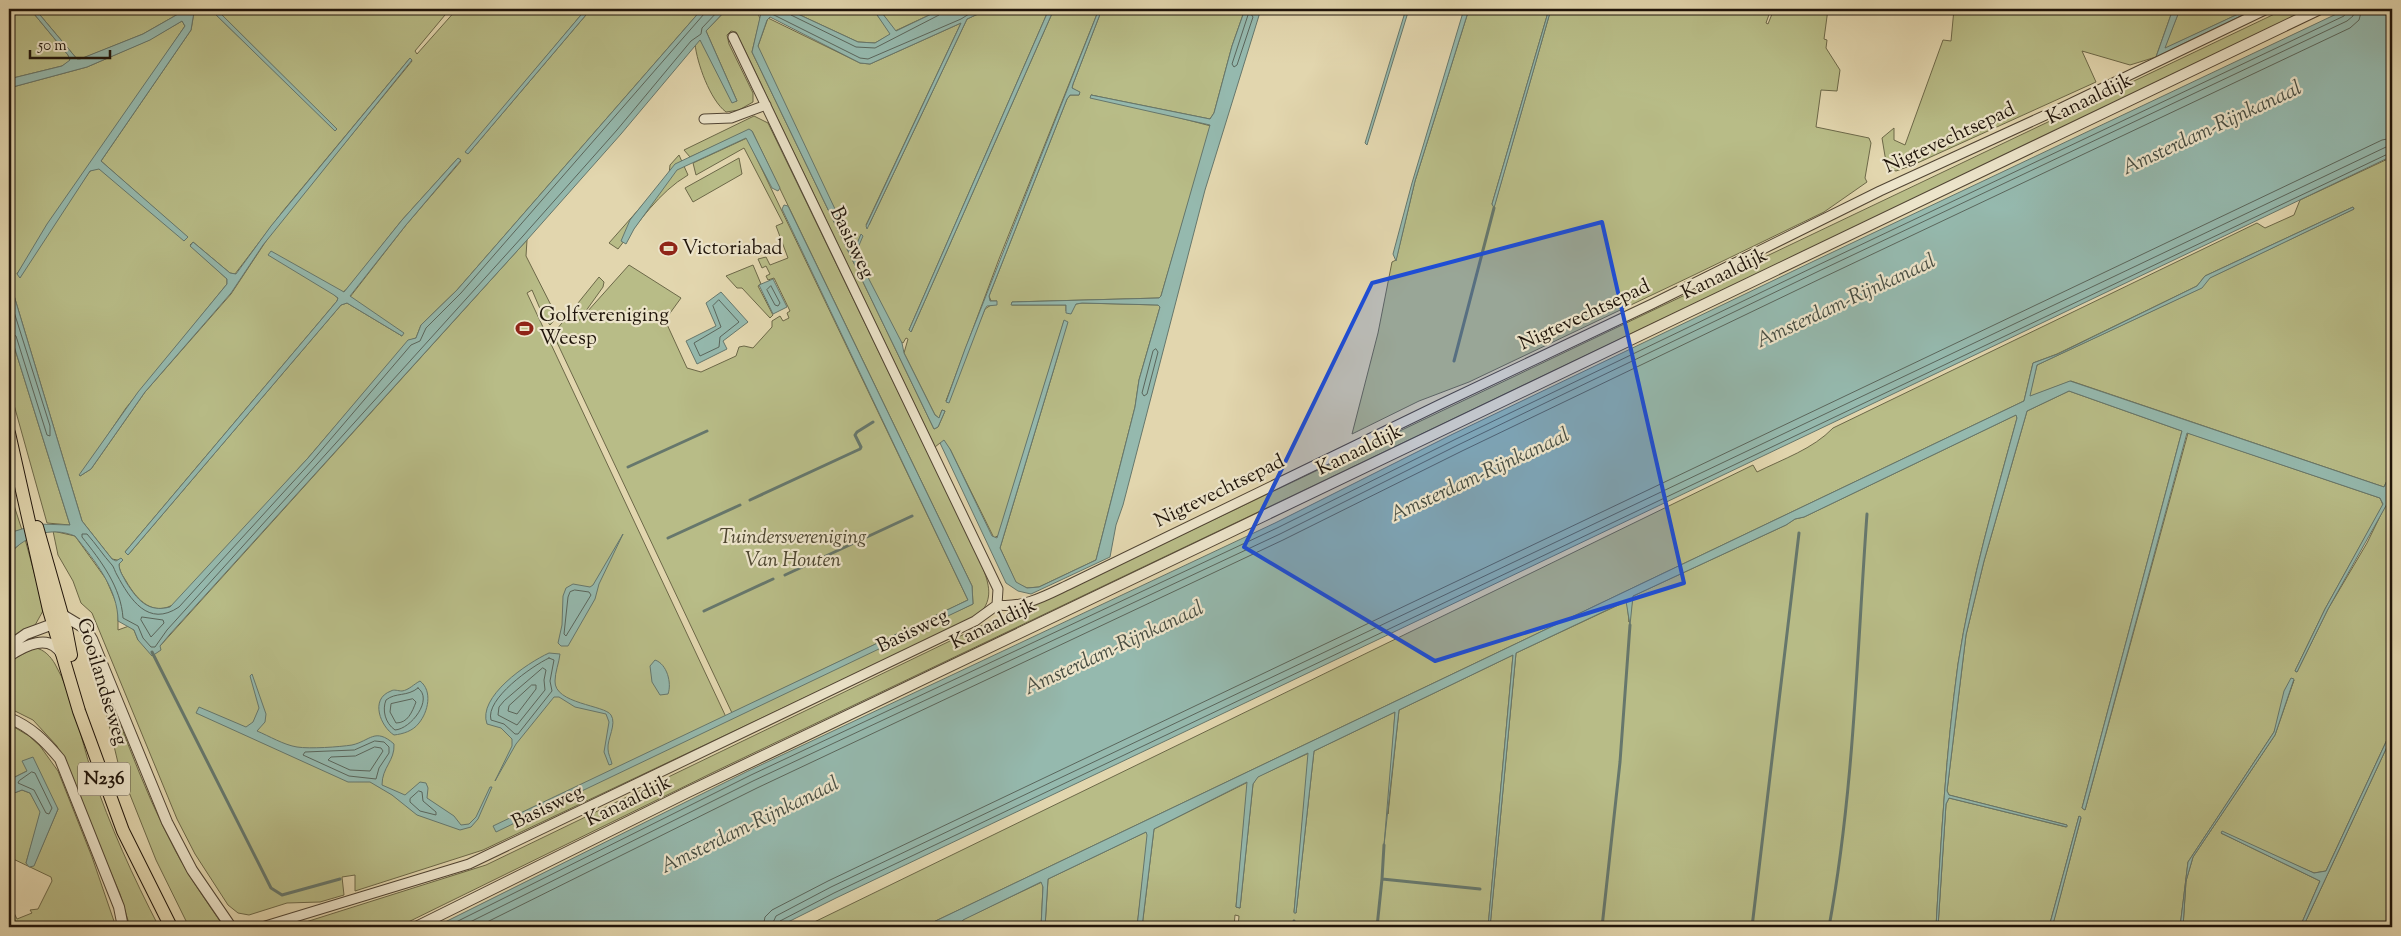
<svg xmlns="http://www.w3.org/2000/svg" width="2401" height="936" font-family="'Sorts Mill Goudy',serif">
  <style>
    .green { fill: #b8bc87; stroke: #6c6848; fill-rule: evenodd }
    .water { fill: #95b9ae; stroke: #66776c }
    .lines { fill: none; stroke-linecap: round; stroke-linejoin: round }
    .shore { stroke: #5a665c; stroke-width: 1 }
    .stream { stroke: #66776c; stroke-width: 3 }
    .minor-casing { stroke: #504433; stroke-width: 11 }
    .tertiary-casing { stroke: #504433; stroke-width: 12 }
    .primary-casing { stroke: #1f140a; stroke-width: 14 }
    .minor { stroke: #ece4ca; stroke-width: 9 }
    .tertiary { stroke: #ece4ca; stroke-width: 10 }
    .primary { stroke: #e2d6ae; stroke-width: 12 }
    .marked { fill: #1d4ed8; fill-opacity: 0.2; stroke: #1d4ed8; stroke-width: 4; stroke-linejoin: round }
    .labels { text-anchor: middle; dominant-baseline: central; stroke-width: 4.5; stroke-linejoin: round; paint-order: stroke }
    .shield { fill: #ece4ca; stroke: #5c5244; stroke-width: 1 }
    .shield-label { font-size: 19px; font-weight: bold; fill: #1f140a }
    .street-label { font-size: 20px; fill: #1f140a; stroke: #ece4ca }
    .poi-label { font-size: 20px; fill: #1f140a; stroke: #ece4ca; text-anchor: start }
    .park-label { font-size: 20px; font-style: italic; fill: #4d4630; stroke: #ece4ca }
    .water-label { font-size: 21px; font-style: italic; fill: #484e43; stroke: #ece4ca }
  </style>
  <rect width="100%" height="100%" fill="#e2d6ae"/>
  <filter id="stains"><feTurbulence type="fractalNoise" baseFrequency=".004" numOctaves="4"/><feColorMatrix values="0 0 0 0 .2 0 0 0 0 .09 0 0 0 0 .02 0 0 0 .5 -.17"/></filter>
  <radialGradient id="worn" r=".72"><stop offset=".6" stop-color="#630" stop-opacity="0"/><stop offset="1" stop-color="#630" stop-opacity=".3"/></radialGradient>
  <path class="green" d="M9 9H30L68 55 70 61 62 66 9 79Z
    M35 9H187L143 34 81 59H77Z
    M199 9H210L335 130 336 129 216 9H450L415 51 417 54 457 9H586L466 152 468 154 591 9H702L457 290 421 325 416 338 408 341 308 458 176 603C153 618 137 600 126 581 123 576 119 571 119 564L122 561 112 559 82 521 9 279V88L87 67 149 40 182 21 185 26 17 274 90 171 99 168 187 237 101 161 191 30 194 12ZM410 58 412 61 272 232 231 294 145 392 91 469 80 476 126 408 227 284V279L190 245 193 242 230 273 235 274 283 211ZM458 158 461 161 406 225 350 297 402 336 347 303 341 305 128 555 125 552 337 301 338 298 334 295 338 291 343 292 347 289 402 220Z
    M739 9 758 13 760 19 752 52 934 429 938 427 945 411 942 410 939 418 935 415 904 353 908 339 906 338 903 343 899 341 858 258 857 250 861 235 856 246 852 245 758 51V46L768 18 860 63 870 64 961 23 866 225H869L967 19 989 9H1049L909 330 911 332 1054 9H1099L999 259 946 401 985 309 997 301H991L989 296 1067 99 1070 95H1079V92L1072 88 1073 84 1102 9H1245L1232 46 1214 113 1210 119 1091 95 1211 126 1161 296 1159 298 1012 302V305H1066V311L1076 304 1082 303 1159 305 1160 307 1139 380 1135 407 1096 560 1039 587 1027 588 1016 583 1000 548 1059 352 1064 321 999 535 994 538 950 449 940 443 935 447 736 32 731 31 727 35 729 44 753 93V102L739 110 726 112C710 100 697 63 695 44L700 39 732 102 737 101 706 31 726 10Z
    M787 9H873L891 34 875 43 858 42Z
    M879 9H942L895 31Z
    M1469 9H1549L1492 204 1494 207 1551 9H1771L1766 23 1768 24 1774 9H1828L1824 39 1827 40 1826 48 1840 70 1837 91 1821 90 1816 127 1869 138 1871 143 1865 178 1867 182 1824 212 1696 274 1469 382 1419 401 1352 434 1378 333 1392 262 1396 260 1415 181Z
    M1954 9H2173L2156 57 2130 65 2082 51 2096 82 1913 165 1896 171 1887 168 1882 138 1894 128V140L1905 145 1943 40 1951 41Z
    M2180 9H2249L2164 49Z
    M2285 9H2311L716 771 398 927H290L486 865 981 626 1062 592Z
    M754 116 768 123 982 565C989 585 994 598 979 615L483 850 355 891V875L342 877 344 895 320 902 287 903 249 915 238 913 228 905 195 854 177 819 92 613 81 603 73 581 58 555 53 531 75 536 106 579 118 607V630L129 626 134 630 138 640 160 646 527 240 526 256 557 317 550 325 544 318 532 290 527 293 726 717 973 604 972 586 752 131 749 130 690 157 684 150Z
    M747 138 968 600 732 713 553 334 599 277 604 282 603 287 578 322 629 265 681 298 665 320 687 368 701 372 736 356 739 347 744 346 753 348 772 327V321L780 316 783 321 789 318 787 313 790 311 774 278 768 280 766 276 770 274 766 266 762 268 758 259 766 257 770 265 788 258 776 226 783 223 744 148 696 175 693 163Z
    M679 155 688 175C659 192 639 222 618 249L609 243 669 175 670 165Z
    M2392 157V470L2384 487 2071 381 2029 397 2037 365 2201 288 2209 278 2354 209 2353 207 2205 276 2197 286 2057 354 2033 363 2024 401 923 927H804L1753 465 1757 472C1783 459 1813 449 1833 428L2257 223 2265 228 2294 215 2300 200Z
    M739 158 742 174 693 202 685 188Z
    M753 265 761 284 758 286 773 315 770 318 742 288H737L726 276Z
    M9 330 70 525 47 523 9 387Z
    M2069 391 2182 431 2082 808 2085 810 2188 433 2380 498 2383 505 2325 609 2295 671 2297 672 2328 609 2367 543 2392 492V729L2326 871 2314 873 2221 833 2320 881 2300 927H2183L2186 881 2193 857 2275 735 2294 680 2274 732 2188 862 2180 927H2052L2081 818 2079 816 2049 927H1938L1946 804 1949 798 2066 827 2067 825 1949 795 1947 791 1966 635 1984 561 2027 411Z
    M2016 415 2017 418C1995 499 1971 580 1958 664 1946 751 1941 839 1936 927H1490L1516 653 1627 601 1629 622 1633 596 1786 525 1795 519 1804 517Z
    M9 490 22 530 9 533Z
    M25 539 44 609 34 627 9 639V554Z
    M81 633 90 644C117 713 140 784 175 850 189 877 207 902 224 927H189L156 860 119 767 94 662Z
    M35 648C44 649 51 657 55 664 74 697 80 737 92 773 110 826 133 877 159 927H130L120 894 57 746 33 720 9 708V661Z
    M1513 655 1488 927H1238L1239 916 1235 915 1234 927H1142L1154 829 1248 782 1236 907 1240 908 1253 784 1257 777 1309 753 1294 912 1296 913 1314 751 1395 712 1388 814 1399 710Z
    M9 724 29 736 40 746 58 771 92 857 116 927H9V909L13 911 17 919 32 913 30 910 38 909 52 881 51 877 9 857V795L22 790 30 793 41 812 26 863 34 865 58 809 27 771 9 780Z
    M2392 736V927H2303Z
    M1146 832 1148 835 1137 927H1045L1048 879Z
    M1042 882 1043 887 1041 927H959L962 920Z"/>
  <path class="water" d="M30 9H35L77 59H80L143 34 187 9H199L194 12 191 30 101 161 188 237 184 241 99 169 90 171 20 278 17 274 47 224 185 26 182 21 150 40 87 67 9 88V79L62 66 70 60 68 55Z
    M210 9H216L337 129 335 131Z
    M586 9H591L468 154 465 152Z
    M702 9H735L726 10 706 31 737 101 732 103 700 40 621 134 527 240 170 634 160 646 161 650 152 656 138 640 134 630 118 621C118 589 95 561 75 536 50 526 27 535 9 554V533L38 524 70 525 9 330V279L82 521 112 559 116 561 121 558 123 560 119 564C119 571 123 576 126 582 137 599 147 613 170 607L308 458 408 340 416 338 421 325 457 290Z
    M739 9H787L858 42 875 43 890 34 873 9H879L896 31 942 9H989L967 19 867 229 866 226 961 23 870 64 860 63 770 17 767 20 758 46 852 245 856 246 861 234 863 236 857 250 858 258 902 343 904 353 935 415 939 418 942 410 945 411 938 427 934 429 752 52 761 13Z
    M1049 9H1054L911 332 909 330Z
    M1099 9H1102L1073 84 1072 88 1080 92 1079 95H1070L1067 99 989 296 990 301H997V305L987 306 985 309 949 403 946 402 965 349Z
    M1245 9H1261L1205 190 1123 505 1116 525 1110 557 1031 594 1018 591 1006 583 940 443 944 440 950 449 992 536 997 538 1064 320 1068 322 1000 548 1016 582 1027 588 1039 587 1096 560 1135 407 1139 380 1160 307 1158 305 1082 303 1076 304 1071 314 1066 313V305H1011L1012 302 1159 298 1161 296 1210 125 1090 98 1091 95 1210 119 1214 113 1232 46Z
    M1406 9H1409L1367 145 1365 143Z
    M1464 9H1469L1415 181 1396 261 1393 254 1412 183Z
    M1549 9H1551L1494 208 1492 204Z
    M2173 9H2180L2165 48 2249 9H2255L2156 57Z
    M2347 9H2392V156L836 898 778 927H435L748 771 1275 523 1453 434 1814 261Z
    M410 58 412 60 263 245 231 293 145 392 91 469 80 476 79 475 138 392 227 284V279L190 246 193 242 230 273 236 274 271 226Z
    M749 129 752 131 780 188 778 191 772 188 746 138 677 170 634 229 626 244 621 241 630 220 675 164Z
    M458 158 461 160 406 225 350 296 404 333 402 336 347 303 341 305 128 555 125 552 337 301 338 298 334 295 268 255 271 251 344 292 402 220Z
    M784 205 788 206 972 586 973 604 496 832 493 826 968 600 782 209Z
    M2353 207 2354 209 2210 278 2202 288 2037 365 2030 396 2070 381 2384 487 2392 470V492L2387 504 2328 609 2297 672 2295 671 2325 609 2383 504 2380 498 2187 433 2085 810 2082 808 2182 431 2069 391 2027 411 1984 561 1966 635 1947 791 1949 795 2067 825V827L1949 798 1946 804 1938 927H1936C1941 839 1946 751 1958 664 1971 580 1995 499 2017 418L2016 415 1804 517 1795 519 1786 525 1633 596 1630 625 1626 601 1516 653 1490 927H1488L1513 655 1399 710 1384 845 1395 712 1314 751 1296 913H1294L1308 753 1258 777 1253 784 1240 908 1236 907 1247 782 1154 829 1142 927H1137L1147 835 1146 832 1048 879 1045 927H1041L1043 887 1041 882 963 920 959 927 951 925 946 927H923L2024 401 2033 363 2058 354 2197 286 2205 276Z
    M773 279 787 307 773 314 759 285Z
    M721 292 748 322 723 341 727 349 697 364 686 341 716 326 706 303Z
    M623 534 599 584 595 599 568 646H561L558 643 562 625 563 596 566 588 573 584 590 587 593 585Z
    M549 653 560 654C559 663 555 672 555 681 554 704 605 705 611 715 617 724 607 739 608 749 608 754 611 759 612 764L609 765 604 752 609 722 606 714 575 707 559 697H554L516 744 495 781 512 746V739L501 728 487 724C477 697 527 663 549 653Z
    M655 660C667 664 672 683 668 694L660 695 652 682 650 666Z
    M252 674 266 714 265 722 257 731C269 736 284 745 297 747 310 749 339 747 352 745 370 741 375 727 394 744 395 761 382 767 382 785L405 795 420 782 426 783 428 788 427 798 454 816 461 825 469 824 476 817 490 787H492L478 819 471 827 460 830 417 815 392 795 370 782H348L196 713 199 707 246 727 253 722 259 708 250 676Z
    M2291 678 2294 679 2275 735 2193 857 2186 881 2183 927H2180L2188 862 2274 732 2284 691Z
    M420 681C433 691 428 712 419 723 413 731 403 734 394 735 381 727 369 699 391 691 394 689 398 691 402 691 409 690 414 684 420 681Z
    M2392 729V736L2303 927H2300L2320 881 2221 833 2222 831 2314 873 2326 871Z
    M33 757 58 809 34 866 29 867 26 863 40 812 30 793 22 790 9 795V780L27 771 22 761Z
    M2079 816 2081 817 2055 917 2052 927H2049Z"/>
  <g class="lines">
    <path class="shore" d="M705 9 704 14 461 293 426 328 420 341 411 345 312 461 179 607C148 628 130 599 117 575 115 572 114 567 112 565 103 555 96 544 87 534H82V537C101 561 121 587 123 618L138 626 143 638 151 647H155L167 630 523 236 617 130 691 41 701 34 702 28 720 9
      M762 9 860 58 868 59 961 19 977 9
      M788 9 791 15 856 47 875 48 939 15 942 9
      M1251 14 1253 17 1237 65 1234 67 1232 64 1248 15Z
      M771 286 780 303 778 306 775 305 767 290Z
      M9 296 50 426V436L47 435 16 336 9 332
      M719 300 739 322 720 337 719 347 700 356 694 343 721 327 713 306Z
      M1156 349 1158 352 1147 394 1144 396 1142 393 1153 351Z
      M575 590 589 592 591 595 566 636 564 634 568 597 570 592Z
      M142 617 163 620 164 623 151 637 141 620Z
      M549 658 554 660 550 681 552 691 518 734H515L504 724 491 720C485 699 532 666 549 658Z
      M543 668 546 670 544 680 545 690 517 725 498 715 499 707 504 701Z
      M532 685H536V689L517 714 508 711 509 706Z
      M418 688C434 699 411 729 395 730 385 723 382 710 386 700 396 692 407 697 418 688Z
      M413 699 416 702C412 712 408 723 396 723L390 712 391 704Z
      M375 741 384 742 389 747V753L379 768 376 779 349 776 303 755 305 752 354 750Z
      M375 747 381 748 383 751 370 771 350 770 328 760 331 757 355 756Z
      M32 772 35 773 52 808 49 814 46 813 34 790 18 783 19 781Z
      M419 791 422 792 423 801 436 812V815L420 811 410 802V799Z
      M446 927 751 775 1277 528 1456 439 1816 266 2344 16 2348 9
      M460 927 753 781 1280 534 1458 445 1819 271 2347 21 2353 16 2354 9
      M477 927 757 788 1283 540 1462 451 1822 278 2350 28 2359 20 2362 9
      M763 927 765 917 772 910 828 881 2382 140 2392 138
      M771 927 776 916 831 887 2386 147 2392 146
      M777 927 780 921 834 893 2392 152"/>
    <path class="stream" d="M1454 361 1494 208
      M628 467 707 431
      M750 500 860 449 861 447 855 435 857 432 873 422
      M668 538 740 505
      M785 575 912 516
      M704 611 773 579
      M152 652 271 888 282 895 340 879
      M1382 879 1384 845
      M1293 927 1294 921
      M1377 927 1382 879 1480 889
      M1602 927 1620 762 1630 625
      M1752 927 1799 533
      M1829 927C1854 791 1857 652 1867 514"/>
    <defs>
      <path id="minor" d="M704 119 731 118 766 105
        M997 605C1024 608 1045 596 1068 585L1441 404 1652 304 1880 191 2061 108 2267 9
        M262 927 469 864 975 621 997 605 998 589 733 37"/>
      <path id="tertiary" d="M61 614 86 629 92 639 167 822 192 870 231 927
        M9 646 26 634 53 624 58 628
        M9 656C24 646 50 632 62 655
        M9 718C31 727 45 741 60 759L119 907 123 927
        M416 927 686 793 2320 9"/>
      <path id="primary" d="M9 433 49 610 79 711 123 831 171 927
        M37 527 66 629 71 655"/>
    </defs>
    <use href="#minor" class="minor-casing"/>
    <use href="#tertiary" class="tertiary-casing"/>
    <use href="#primary" class="primary-casing"/>
    <use href="#minor" class="minor"/>
    <use href="#tertiary" class="tertiary"/>
    <use href="#primary" class="primary"/>
  </g>
  <path class="marked" d="M1602 222 1684 583 1435 661 1244 547 1372 283Z"/>
  <defs>
    <symbol id="stadium-bare" viewBox="-9 -9 18 18"><path d="M0-5a6.5 5 0 1 0 0 10a6.5 5 0 1 0 0-10ZM-3.5-1.8h7v3.6h-7Z" fill="#8f2418" stroke="#ece4ca" stroke-width="2.5" paint-order="stroke"/></symbol>
  </defs>
  <g fill-rule="evenodd">
    <use href="#stadium-bare" x="656" y="236" width="25" height="25"/>
    <use href="#stadium-bare" x="512" y="316" width="25" height="25"/>
  </g>
  <g class="labels">
    <rect class="shield" x="78" y="762.5" width="52" height="33" rx="4"/>
    <g class="shield-label">
      <text x="104" y="779">N236</text>
    </g>
    <g class="street-label">
      <text transform="translate(2090 100) rotate(-26)">Kanaaldijk</text>
      <text transform="translate(1950 139) rotate(-25)">Nigtevechtsepad</text>
      <text transform="translate(851 243) rotate(64)">Basisweg</text>
      <text transform="translate(1725 275) rotate(-26)">Kanaaldijk</text>
      <text transform="translate(1585 316) rotate(-25)">Nigtevechtsepad</text>
      <text transform="translate(1360 451) rotate(-26)">Kanaaldijk</text>
      <text transform="translate(1220 492) rotate(-26)">Nigtevechtsepad</text>
      <text transform="translate(994 625) rotate(-26)">Kanaaldijk</text>
      <text transform="translate(913 632) rotate(-26)">Basisweg</text>
      <text transform="translate(101 682) rotate(73)">Gooilandseweg</text>
      <text transform="translate(629 802) rotate(-26)">Kanaaldijk</text>
      <text transform="translate(548 808) rotate(-26)">Basisweg</text>
    </g>
    <g class="poi-label">
      <text x="682" y="249">Victoriabad</text>
      <text x="539" y="316">Golfvereniging<tspan x="539" dy="23">Weesp</tspan></text>
    </g>
    <g class="park-label">
      <text x="793" y="538">Tuindersvereniging<tspan x="793" dy="23">Van Houten</tspan></text>
    </g>
    <g class="water-label">
      <text transform="translate(2212 129) rotate(-25)">Amsterdam-Rijnkanaal</text>
      <text transform="translate(1846 302) rotate(-25)">Amsterdam-Rijnkanaal</text>
      <text transform="translate(1480 476) rotate(-25)">Amsterdam-Rijnkanaal</text>
      <text transform="translate(1114 649) rotate(-25)">Amsterdam-Rijnkanaal</text>
      <text transform="translate(750 826) rotate(-26)">Amsterdam-Rijnkanaal</text>
    </g>
  </g>
  <rect width="2401" height="936" fill="none" stroke="#e2d6ae" stroke-width="30"/>
  <rect x="10" y="10" width="2381" height="916" fill="none" stroke="#1f140a" stroke-width="2.5"/>
  <rect x="15" y="15" width="2371" height="906" fill="none" stroke="#1f140a"/>
  <path d="M30 50v8h80v-8" fill="none" stroke="#1f140a" stroke-width="2.5"/>
  <text x="38" y="50" font-size="15" fill="#1f140a" stroke="#ece4ca" stroke-width="4" paint-order="stroke">50 m</text>
  <rect width="100%" height="100%" filter="url(#stains)"/>
  <rect width="100%" height="100%" fill="url(#worn)"/>
</svg>
